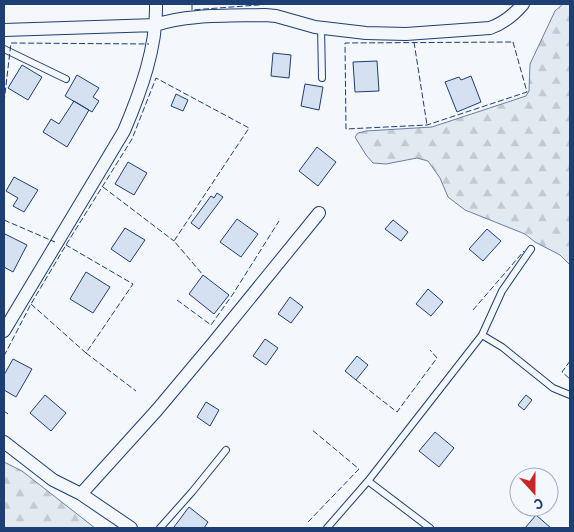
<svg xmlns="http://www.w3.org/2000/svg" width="574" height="532" font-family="Overpass,sans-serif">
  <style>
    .forest { fill: url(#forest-firs); stroke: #687fa3 }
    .building { fill: #d5e0f0; stroke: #1d3f73 }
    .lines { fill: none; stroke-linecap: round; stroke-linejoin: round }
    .lane-casing { stroke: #1d3f73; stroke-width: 8 }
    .street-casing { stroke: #1d3f73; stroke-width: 14 }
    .lane { stroke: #f4f7fb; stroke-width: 6 }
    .street { stroke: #f4f7fb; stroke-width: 12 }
    .fence { stroke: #1d3f73; stroke-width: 1; stroke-dasharray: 6 2.5; stroke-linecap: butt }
  </style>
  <defs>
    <pattern id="forest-firs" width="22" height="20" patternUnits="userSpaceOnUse" patternTransform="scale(1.25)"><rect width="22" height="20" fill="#e3e9f0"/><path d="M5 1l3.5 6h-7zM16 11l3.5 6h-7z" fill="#c2c9d1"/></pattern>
  </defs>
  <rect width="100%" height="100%" fill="#f4f7fb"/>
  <path class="forest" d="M563 4H570V265L560 255 535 242 525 234 465 210 448 197 440 178 428 161 417 158 386 164 373 163 366 155 355 137 358 133 366 131 432 127 526 96 529 91 530 64 555 11Z
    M4 462 22 471 95 528H4Z"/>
  <path class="building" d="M273 53 291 55 289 78 271 76Z
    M377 61 379 91 355 92 353 62Z
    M22 65 42 77 28 100 8 88Z
    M77 75 99 88 93 97 99 101 92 112 65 96Z
    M471 76 481 102 457 112 445 82 459 77 461 80Z
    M305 84 323 87 319 110 301 106Z
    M176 94 188 100 183 111 171 106Z
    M74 101 89 110 67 147 43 132 51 119 59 124Z
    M317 147 336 162 318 186 299 171Z
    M128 162 147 173 134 195 115 184Z
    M14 177 38 190 24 212 13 206 18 198 6 191Z
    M217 193 223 197 199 229 191 223 211 196 214 198Z
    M237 219 258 234 241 257 220 242Z
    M393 220 408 232 401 241 385 229Z
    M125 228 145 240 130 262 111 249Z
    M487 229 501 241 483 261 469 249Z
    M5 234 27 245 13 272 4 267V237Z
    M86 272 110 287 93 313 70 299Z
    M203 275 229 295 214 314 189 294Z
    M428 289 443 302 431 316 416 304Z
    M290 297 303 307 291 323 278 314Z
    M265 339 278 348 266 365 253 356Z
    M357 356 368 365 356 380 345 371Z
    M13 359 32 369 16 397 4 390V375Z
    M45 395 66 413 51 431 30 413Z
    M526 395 532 400 524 410 518 405Z
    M206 402 219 410 210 426 197 417Z
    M435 432 454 448 439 467 419 451Z
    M189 507 208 522 204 528H176L174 527Z
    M536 515 551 528H525Z"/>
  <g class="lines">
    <defs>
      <path id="lane" d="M321 27 322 78
        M4 49 66 79
        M482 335 502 291 531 249
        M368 481 430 528
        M160 528 192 492 226 450
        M327 528 368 481 482 335 502 347 553 388 570 395"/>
      <path id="street" d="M4 30 156 25C185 14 233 16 265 15L276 16 315 27 366 33 406 34 490 28C504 23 513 16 523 4
        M4 331 124 131C141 91 157 47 156 4
        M4 442 53 480 81 494 131 528
        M81 494 157 410 214 342 319 213"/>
    </defs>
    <use href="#lane" class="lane-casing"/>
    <use href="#street" class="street-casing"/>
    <use href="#lane" class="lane"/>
    <use href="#street" class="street"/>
    <path class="fence" d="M116 4H144
      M192 4V10L271 4
      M414 42 427 125
      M513 42 527 92 427 125 346 129 345 43Z
      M4 102 11 43 149 44
      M103 187 174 241
      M4 220 55 242
      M177 300 211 325 233 294 279 221
      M31 304 86 353 133 284 66 245
      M473 310 524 251
      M86 353 136 391
      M4 356 31 304 66 245 132 139 156 78 249 128 174 241 203 275
      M570 361 562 372 570 379
      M356 380 397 412 437 358 430 350
      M4 411 8 414
      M308 522 359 469 311 429"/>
  </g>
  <rect width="574" height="532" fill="none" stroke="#1d3f73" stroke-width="10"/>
  <g transform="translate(534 492) rotate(159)"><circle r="24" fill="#f4f7fb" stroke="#9eadc5"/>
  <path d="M0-4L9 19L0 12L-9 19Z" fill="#c62828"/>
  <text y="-8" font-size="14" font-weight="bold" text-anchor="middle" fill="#1d3f73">С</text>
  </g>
</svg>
